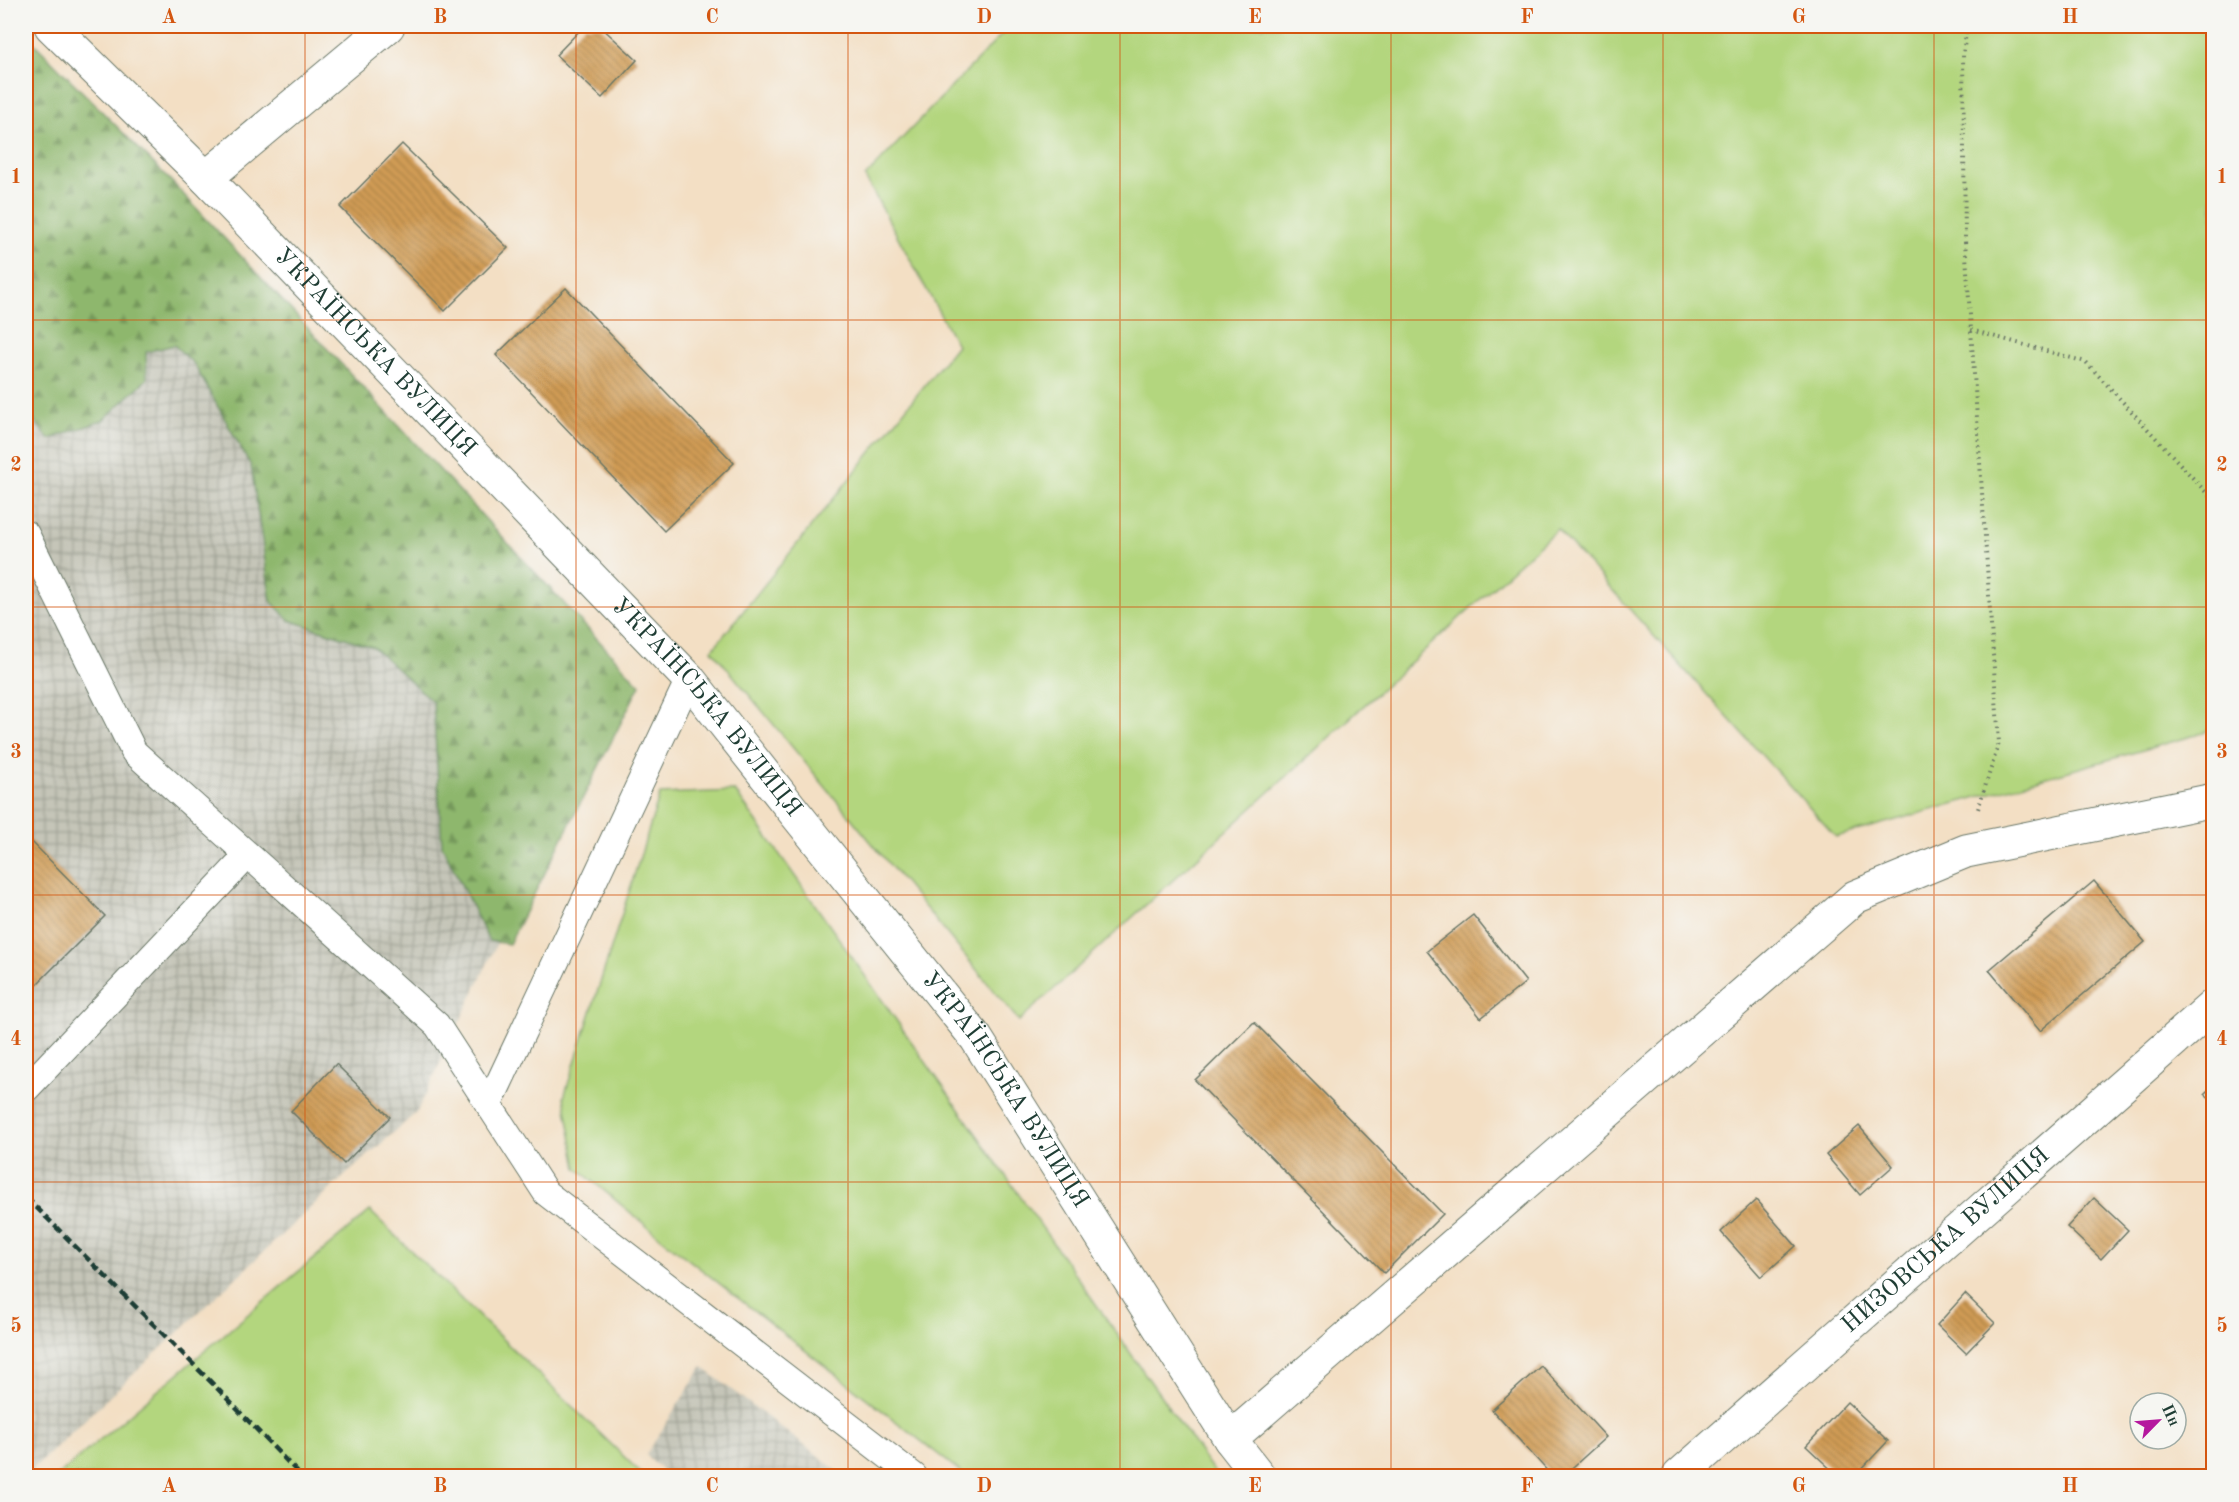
<svg xmlns="http://www.w3.org/2000/svg" width="2239" height="1502" font-family="'Old Standard TT',serif">
  <style>
    .industrial { fill: url(#industrial-grid) }
    .green { fill: #b3d67e; stroke: #698a59; stroke-width: 1.5 }
    .forest { fill: url(#forest-firs); stroke: #567a50; stroke-width: 1.5 }
    .building { fill: url(#building-back-hatch) }
    .lines { fill: none; stroke-linecap: round; stroke-linejoin: round }
    .lane-casing { stroke: #697666; stroke-width: 28 }
    .street-casing { stroke: #697666; stroke-width: 35 }
    .path { stroke: #697666; stroke-width: 4; stroke-dasharray: 1.5 4.5; stroke-linecap: butt }
    .lane { stroke: #fff; stroke-width: 26 }
    .street { stroke: #fff; stroke-width: 33 }
    .rail { stroke: #1f3d34; stroke-width: 4.5; stroke-dasharray: 9 4.5; stroke-linecap: butt }
    .grid { fill: none; stroke: #d45610; stroke-width: 1.5; stroke-opacity: 0.55 }
    .labels { text-anchor: middle; dominant-baseline: central; stroke-width: 4.5; stroke-linejoin: round; paint-order: stroke }
    .street-label { font-size: 24px; fill: #1f3d34; stroke: #f6f6f2 }
    .neatline { fill: none; stroke: #d45610; stroke-width: 2 }
    .grid-label { font-size: 20px; text-anchor: middle; font-weight: bold; fill: #d45610 }
  </style>
  <defs>
    <pattern id="industrial-grid" width="8" height="8" patternUnits="userSpaceOnUse" patternTransform="scale(1.5)"><rect width="8" height="8" fill="#c5c5b8"/><path d="M0 4h8M4 0v8" fill="none" stroke="#9fa196"/></pattern>
    <pattern id="forest-firs" width="22" height="20" patternUnits="userSpaceOnUse" patternTransform="scale(1.5)"><rect width="22" height="20" fill="#8eb76d"/><path d="M5 1l3.5 6h-7zM16 11l3.5 6h-7z" fill="#73965a"/></pattern>
    <pattern id="building-back-hatch" width="6" height="6" patternUnits="userSpaceOnUse" patternTransform="scale(1.5)"><rect width="6" height="6" fill="#d09b55"/><path d="M-1 5l2 2M0 0l6 6M5-1l2 2" fill="none" stroke="#a88047"/></pattern>
  </defs>
  <rect width="100%" height="100%" fill="#f6f6f2"/>
  <filter id="ink" filterUnits="userSpaceOnUse"><feTurbulence type="fractalNoise" baseFrequency=".0167" numOctaves="2"/><feDisplacementMap in="SourceGraphic" scale="12" xChannelSelector="R" yChannelSelector="G"/><feConvolveMatrix kernelMatrix="1 2 1 2 8 2 1 2 1" color-interpolation-filters="sRGB"/></filter>
  <filter id="wash" filterUnits="userSpaceOnUse"><feTurbulence type="fractalNoise" baseFrequency=".008" numOctaves="4" result="noise"/><feDisplacementMap in="SourceGraphic" scale="24" xChannelSelector="R" yChannelSelector="G"/><feGaussianBlur stdDeviation="1.35" result="paint"/><feColorMatrix in="noise" values="0 0 0 0 0 0 0 0 0 0 0 0 0 0 0 0 0 1.4 0 .05"/><feComposite in="paint" operator="in"/></filter>
  <g filter="url(#wash)">
    <rect width="100%" height="100%" fill="#f3dfc4"/>
    <path class="industrial" d="M178 234 618 688 417 1112 339 1181 26 1475V318Z
      M702 1367 844 1476H668L646 1455Z"/>
    <path class="green" d="M1010 26H2213V727L2203 733 1836 837 1557 529 1019 1021 712 650 957 345 865 177Z
      M735 791 1217 1476H966L661 1238 577 1168 564 1097 660 794Z
      M370 1211 644 1476H57Z"/>
    <path class="forest" d="M26 35 172 182 640 685 509 944 489 941 442 845 433 702 373 647 289 620 271 601 251 466 194 364 174 345 146 352 147 379 102 421 49 439 26 411Z"/>
    <g id="blocks">
      <path class="building" d="M584 26H600L637 60 602 98 556 55Z
        M402 144 508 248 445 311 340 207Z
        M566 288 734 463 664 531 496 355Z
        M26 836 105 916 26 995Z
        M2094 881 2145 942 2040 1031 1989 970Z
        M1473 915 1526 982 1481 1018 1427 951Z
        M1254 1022 1443 1214 1384 1273 1195 1080Z
        M336 1064 390 1117 344 1164 291 1111Z
        M2214 1085V1102L2205 1094Z
        M1859 1126 1893 1166 1860 1195 1826 1155Z
        M2094 1198 2128 1230 2101 1259 2067 1227Z
        M1756 1200 1796 1246 1761 1277 1721 1232Z
        M1965 1294 1995 1323 1966 1353 1937 1325Z
        M1541 1366 1606 1437 1563 1476H1552L1492 1410Z
        M1847 1402 1888 1441 1855 1476H1838L1806 1446Z"/>
    </g>
  </g>
  <g filter="url(#ink)">
    <use href="#blocks" fill-opacity="0" stroke="#697666" stroke-width="1.5"/>
    <g class="lines">
      <defs>
        <path id="lane" d="M26 534 134 752 437 1025 546 1193 914 1476
          M27 1088 248 855
          M489 1104 689 679"/>
        <g id="street">
          <path id="s1" d="M51 26 206 178 689 679 795 813 976 1038 1230 1439 1259 1476"/>
          <path d="M206 178 388 26"/>
          <path d="M1230 1439 1855 897 1966 851 2214 800"/>
          <path id="s2" d="M1679 1476 2214 1005"/>
        </g>
      </defs>
      <use href="#lane" class="lane-casing"/>
      <use href="#street" class="street-casing"/>
      <path class="path" d="M1967 26 1963 54 1965 241 1999 743 1978 809
        M1971 330 2086 362 2214 501"/>
      <use href="#lane" class="lane"/>
      <use href="#street" class="street"/>
      <path class="rail" d="M26 1197 214 1385 301 1476"/>
    </g>
  </g>
  <path class="grid" d="M305 26V1476M576 26V1476M848 26V1476M1120 26V1476M1391 26V1476M1663 26V1476M1934 26V1476M26 320H2214M26 607H2214M26 895H2214M26 1182H2214"/>
  <g class="labels">
    <g class="street-label">
      <text stroke="none"><textPath href="#s1" startOffset="460">УКРАЇНСЬКА ВУЛИЦЯ</textPath></text>
      <text stroke="none"><textPath href="#s1" startOffset="946">УКРАЇНСЬКА ВУЛИЦЯ</textPath></text>
      <text stroke="none"><textPath href="#s1" startOffset="1432">УКРАЇНСЬКА ВУЛИЦЯ</textPath></text>
      <text stroke="none"><textPath href="#s2" startOffset="356">НИЗОВСЬКА ВУЛИЦЯ</textPath></text>
    </g>
  </g>
  <rect width="2239" height="1502" fill="none" stroke="#f6f6f2" stroke-width="66"/>
  <g transform="translate(2158 1421) rotate(65)"><circle r="28" fill="#f6f6f2" stroke="#a0aca6" stroke-width="1.5"/>
  <path d="M0-4.5L10 22L0 15L-10 22Z" fill="#b5179e"/>
  <text y="-9" font-size="16" font-weight="bold" text-anchor="middle" fill="#1f3d34">Пн</text>
  </g>
  <rect x="33" y="33" width="2173" height="1436" class="neatline"/>
  <g class="grid-label">
    <text x="169" y="23">A</text>
    <text x="440" y="23">B</text>
    <text x="712" y="23">C</text>
    <text x="984" y="23">D</text>
    <text x="1255" y="23">E</text>
    <text x="1527" y="23">F</text>
    <text x="1799" y="23">G</text>
    <text x="2070" y="23">H</text>
    <text x="16" y="183">1</text>
    <text x="2222" y="183">1</text>
    <text x="16" y="471">2</text>
    <text x="2222" y="471">2</text>
    <text x="16" y="758">3</text>
    <text x="2222" y="758">3</text>
    <text x="16" y="1045">4</text>
    <text x="2222" y="1045">4</text>
    <text x="16" y="1332">5</text>
    <text x="2222" y="1332">5</text>
    <text x="169" y="1492">A</text>
    <text x="440" y="1492">B</text>
    <text x="712" y="1492">C</text>
    <text x="984" y="1492">D</text>
    <text x="1255" y="1492">E</text>
    <text x="1527" y="1492">F</text>
    <text x="1799" y="1492">G</text>
    <text x="2070" y="1492">H</text>
  </g>
</svg>
